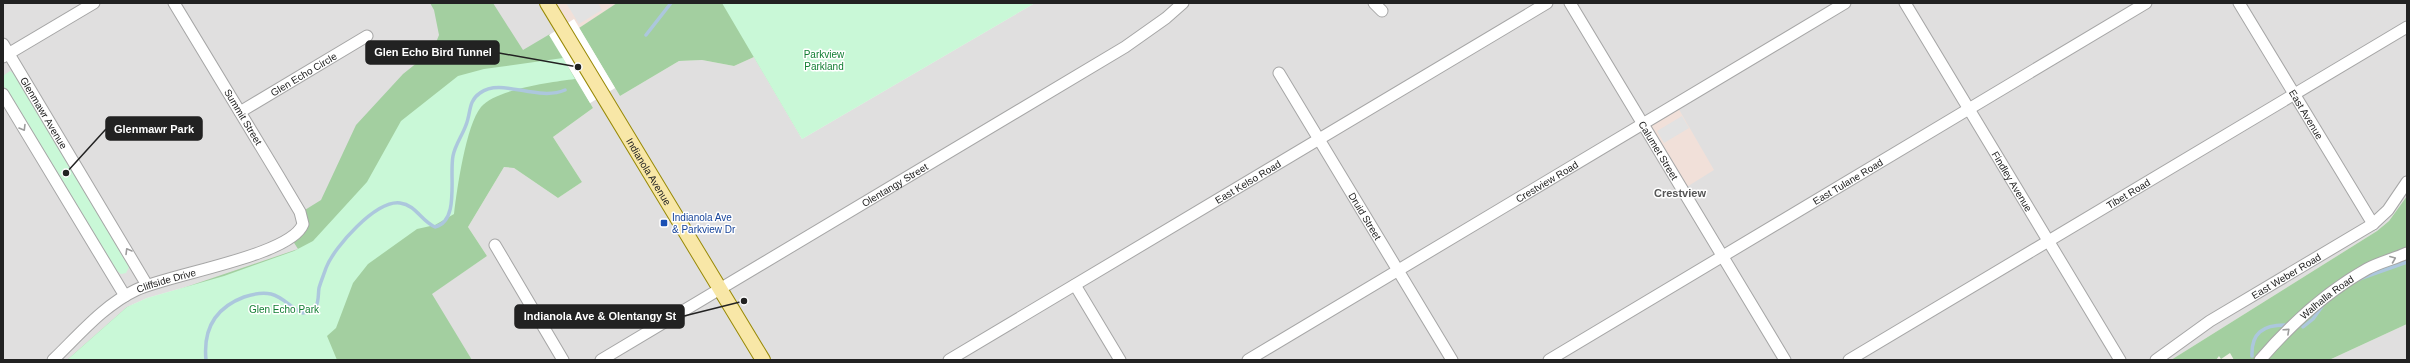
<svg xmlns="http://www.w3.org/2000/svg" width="2410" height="363" font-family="Helvetica,sans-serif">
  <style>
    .residential { fill: #e0dfdf }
    .commercial { fill: #f1e0d9 }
    .forest { fill: #a3cfa0 }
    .park { fill: #c9f8d7 }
    .parking { fill: #e2e2e2 }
    .pier { fill: #fff }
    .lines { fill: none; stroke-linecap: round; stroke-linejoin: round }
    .stream { stroke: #acc7dd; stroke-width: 3.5 }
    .minor-casing { stroke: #a6a6a6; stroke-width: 13 }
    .major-casing { stroke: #988907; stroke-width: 16 }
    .minor { stroke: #fff; stroke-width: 11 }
    .major { stroke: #f8e7a7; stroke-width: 14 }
    .oneway { stroke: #9c9c9c }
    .transit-dot { fill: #1a4fb4; stroke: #fff; stroke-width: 1.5 }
    .labels { text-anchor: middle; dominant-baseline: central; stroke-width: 3; stroke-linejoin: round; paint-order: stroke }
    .park-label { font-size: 10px; fill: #117e32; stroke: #fff }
    .street-label { font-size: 10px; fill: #222; stroke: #fff }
    .transit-label { font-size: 10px; fill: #164399; stroke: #fff; text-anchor: start }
    .neighbourhood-label { font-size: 11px; font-weight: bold; fill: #555; stroke: #fff }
    .leader { fill: none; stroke: #222; stroke-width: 1.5 }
    .callout-dot { fill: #222; stroke: #fff; stroke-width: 1.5 }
    .callout { fill: #222; stroke: #222; stroke-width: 1.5 }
    .callout-label { font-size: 11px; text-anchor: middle; font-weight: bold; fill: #fff }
  </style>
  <rect width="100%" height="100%" fill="#f1f0e9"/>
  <path class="residential" d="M3 3H617L579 28 564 57 313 241 294 251 224 276 147 298 127 307 67 360H3Z
    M1035 3H2407V196L2389 221 2377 231 2171 360H472L431 294 487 256 468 227 504 167 514 168 558 198 582 182 553 137 593 108 590 103 615 88 620 96 679 61 702 60 734 66 754 57 802 139Z
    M2407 324V360H2329Z"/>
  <path class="commercial" d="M550 3H617L568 35Z
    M1677 106 1714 170 1685 188 1647 125Z"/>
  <path class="forest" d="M430 3H493L523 50 550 34 593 108 553 137 582 182 558 198 514 168 504 167 468 227 487 256 432 294 472 360H67L127 307 298 249 291 238 298 232 300 213 321 200 356 125 403 74 433 50 439 35 434 10Z
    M617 3H1027L800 135 754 57 734 66 702 60 679 61 620 96 579 28Z
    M2407 196V324L2329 360H2234L2230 353 2221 359 2219 356 2216 360H2171L2377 231 2389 221Z"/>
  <path class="park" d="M722 3H1035L802 139Z
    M563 58 575 79C552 82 496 89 481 107 466 125 457 189 454 214L435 225 417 229 368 264 353 283 336 328 327 336 337 360H67L127 307 147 298 224 276 294 251 313 241 367 182 401 121 458 76 484 69Z
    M10 71 16 75 130 265 126 273 121 274 114 269 3 85V76Z"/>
  <path class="parking" d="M566 3H598L602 10 579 24Z
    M1682 116 1689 128 1664 143 1657 131Z"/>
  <path class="pier" d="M574 19 615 88 590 103 549 35Z"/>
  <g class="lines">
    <path class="stream" d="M646 35 671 3
      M2359 279 2407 262
      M2303 327 2313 319 2323 305
      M2252 356C2251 333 2263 325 2285 325
      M206 360C203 330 215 308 244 297 253 294 262 292 271 294 284 297 291 309 303 313 308 312 314 311 316 306 319 301 318 294 319 288 321 281 324 274 326 268 334 247 376 200 400 203 416 205 421 221 435 227 460 221 449 176 453 156 455 145 462 136 466 125 471 113 468 101 480 93 501 77 537 102 565 90"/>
    <defs>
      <g id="minor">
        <path d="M1374 3 1382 11"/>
        <path id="s1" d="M1570 3 1785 360"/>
        <path id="s2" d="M1905 3 2120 360"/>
        <path id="s3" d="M2239 3 2373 224"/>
        <path id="s4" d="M3 44 147 285"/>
        <path d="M3 57 94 3"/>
        <path id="s5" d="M1279 73 1452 360"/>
        <path d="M3 94 125 296"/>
        <path id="s6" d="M240 112 367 36"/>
        <path d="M495 245 563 360"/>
        <path d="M1075 285 1120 360"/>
        <path id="s7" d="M53 360C79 335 104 305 136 290 169 274 291 256 303 224L300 212 278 175 174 3"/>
        <path id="s8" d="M601 360 1125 47 1166 18 1183 3"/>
        <path id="s9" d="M949 360 1547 3"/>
        <path id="s10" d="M1248 360 1845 3"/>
        <path id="s11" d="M1549 360 2146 3"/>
        <path id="s12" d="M1849 360 2407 27"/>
        <path id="s13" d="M2156 360 2210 321 2373 224 2388 210 2407 182"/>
        <path id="s14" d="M2260 360C2291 324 2326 292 2367 269 2380 262 2394 259 2407 253"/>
      </g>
      <g id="major">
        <path id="s15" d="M547 3 763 360"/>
      </g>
    </defs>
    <use href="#minor" class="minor-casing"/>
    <use href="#major" class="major-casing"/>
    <use href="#minor" class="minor"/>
    <use href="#major" class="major"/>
  </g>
  <defs><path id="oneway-chevron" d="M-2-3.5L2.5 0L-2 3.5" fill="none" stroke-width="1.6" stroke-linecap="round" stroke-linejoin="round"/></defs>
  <g class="oneway">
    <use href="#oneway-chevron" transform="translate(23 128) rotate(59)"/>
    <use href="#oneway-chevron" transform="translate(128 251) rotate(-121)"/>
    <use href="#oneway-chevron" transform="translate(2393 259) rotate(-22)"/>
    <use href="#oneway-chevron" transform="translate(2287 331) rotate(-43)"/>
  </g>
  <rect class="transit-dot" x="660" y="219" width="8" height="8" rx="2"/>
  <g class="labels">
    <g class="park-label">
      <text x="824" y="54">Parkview<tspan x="824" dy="12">Parkland</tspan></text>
      <text x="284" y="309">Glen Echo Park</text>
    </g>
    <g class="street-label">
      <text stroke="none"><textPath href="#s6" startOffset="74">Glen Echo Circle</textPath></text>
      <text stroke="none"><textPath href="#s4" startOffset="80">Glenmawr Avenue</textPath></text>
      <text stroke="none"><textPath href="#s3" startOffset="130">East Avenue</textPath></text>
      <text transform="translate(243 117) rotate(59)">Summit Street</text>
      <text stroke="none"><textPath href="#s1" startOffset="172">Calumet Street</textPath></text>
      <text stroke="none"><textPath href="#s15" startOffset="197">Indianola Avenue</textPath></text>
      <text stroke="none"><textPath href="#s9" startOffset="348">East Kelso Road</textPath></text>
      <text stroke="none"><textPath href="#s11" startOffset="348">East Tulane Road</textPath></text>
      <text stroke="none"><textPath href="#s2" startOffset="208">Findley Avenue</textPath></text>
      <text stroke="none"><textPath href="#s10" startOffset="348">Crestview Road</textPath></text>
      <text stroke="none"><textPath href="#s8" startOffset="342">Olentangy Street</textPath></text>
      <text stroke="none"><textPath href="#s12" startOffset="325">Tibet Road</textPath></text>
      <text stroke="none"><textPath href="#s5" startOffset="167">Druid Street</textPath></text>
      <text stroke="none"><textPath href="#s13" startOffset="155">East Weber Road</textPath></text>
      <text stroke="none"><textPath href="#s7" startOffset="141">Cliffside Drive</textPath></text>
      <text stroke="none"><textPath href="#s14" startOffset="92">Walhalla Road</textPath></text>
    </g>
    <g class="transit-label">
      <text x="672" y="217">Indianola Ave<tspan x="672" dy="12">&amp; Parkview Dr</tspan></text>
    </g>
    <g class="neighbourhood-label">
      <text x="1680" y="193">Crestview</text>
    </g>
  </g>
  <path class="leader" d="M578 67L499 53M66 173L106 129M744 301L684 316"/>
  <g class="callout-dot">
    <circle cx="578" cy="67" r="4"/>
    <circle cx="66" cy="173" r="4"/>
    <circle cx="744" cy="301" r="4"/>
  </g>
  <g class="callout">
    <rect x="366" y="41" width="133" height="23" rx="4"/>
    <rect x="106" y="117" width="96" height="23" rx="4"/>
    <rect x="515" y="305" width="169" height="23" rx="4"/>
  </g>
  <g class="callout-label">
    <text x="433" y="56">Glen Echo Bird Tunnel</text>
    <text x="154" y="133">Glenmawr Park</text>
    <text x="600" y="320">Indianola Ave &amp; Olentangy St</text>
  </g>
  <rect width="2410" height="363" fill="none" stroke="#222222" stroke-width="8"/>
</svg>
